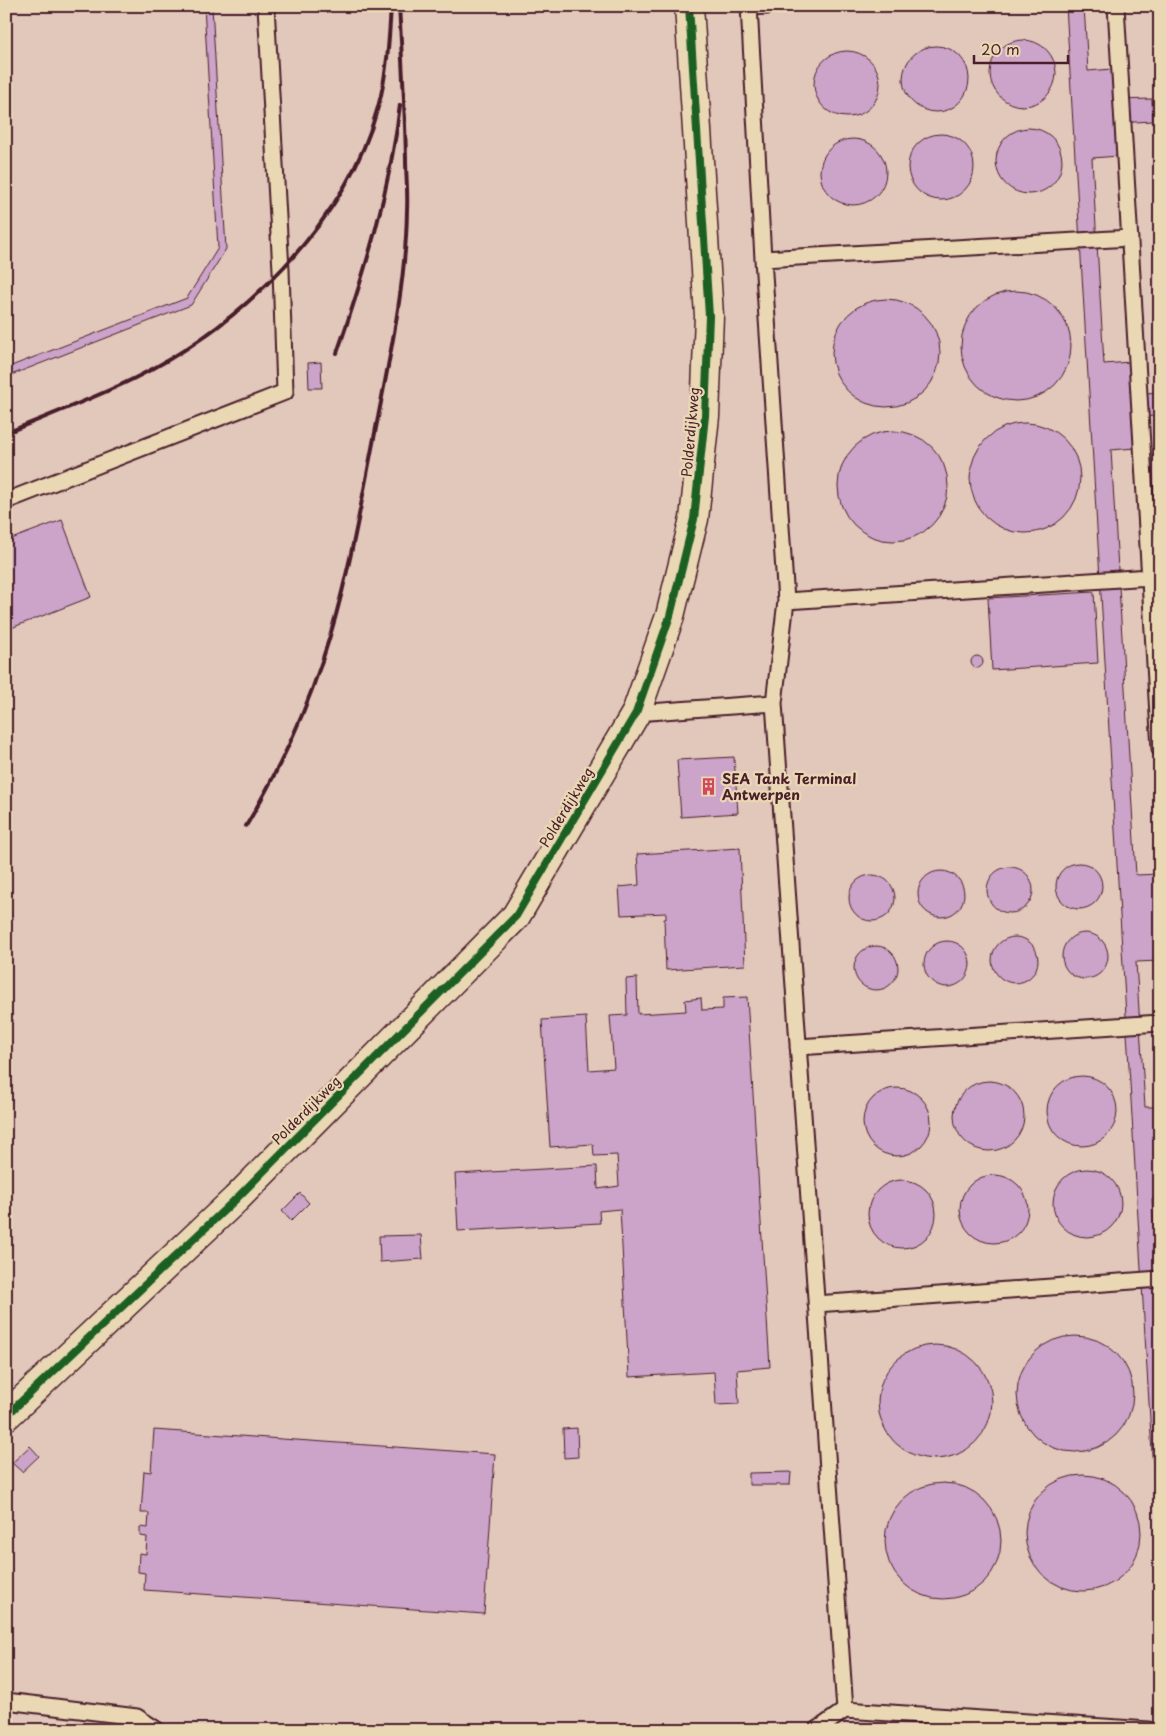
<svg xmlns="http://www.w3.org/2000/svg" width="1166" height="1736" font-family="'Playpen Sans',sans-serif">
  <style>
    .built { fill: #e1c8bb }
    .building { fill: #cca3c9; stroke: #4a1f2b }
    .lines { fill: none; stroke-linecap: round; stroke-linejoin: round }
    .service-casing { stroke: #4a1f2b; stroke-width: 19 }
    .minor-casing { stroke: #4a1f2b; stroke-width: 31 }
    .service { stroke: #ead8b5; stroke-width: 15 }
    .minor { stroke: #ead8b5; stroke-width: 28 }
    .rail { stroke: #4a1f2b; stroke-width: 4 }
    .cycleway-casing { stroke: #ead8b5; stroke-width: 11 }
    .cycleway { stroke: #1b5e20; stroke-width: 8 }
    .labels { text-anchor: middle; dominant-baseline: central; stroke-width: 4.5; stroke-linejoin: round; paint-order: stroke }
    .street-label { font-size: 14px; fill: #4a1f2b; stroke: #ead8b5 }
    .poi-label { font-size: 14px; font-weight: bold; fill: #4a1f2b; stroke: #ead8b5; text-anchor: start }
  </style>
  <rect width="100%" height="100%" fill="#ead8b5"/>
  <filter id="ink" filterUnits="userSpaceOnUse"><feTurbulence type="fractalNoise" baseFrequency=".02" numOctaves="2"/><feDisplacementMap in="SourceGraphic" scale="10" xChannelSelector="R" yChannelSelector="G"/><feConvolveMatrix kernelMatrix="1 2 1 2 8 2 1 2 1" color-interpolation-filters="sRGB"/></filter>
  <g filter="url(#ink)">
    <path class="built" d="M6 6H1156L1160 71V1730H6Z"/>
    <path class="building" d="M204 6H212L226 249 191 305 6 377V368L187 298 218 248Z
      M1066 6H1084L1088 71 1112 69 1114 100 1152 99 1153 121 1117 123 1119 156 1092 158 1104 364 1130 362 1132 394 1160 392V416L1133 417 1135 448 1111 450 1136 875 1159 874 1160 890V961L1136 962 1145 1107H1160V1198L1152 1199 1160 1327V1504H1155Z
      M990 73a33 33 0 1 1 66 0a33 33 0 1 1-66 0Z
      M903 79a33 33 0 1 1 66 0a33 33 0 1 1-66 0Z
      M814 84a33 33 0 1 1 66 0a33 33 0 1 1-66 0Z
      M996 161a33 33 0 1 1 66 0a33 33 0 1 1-66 0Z
      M908 167a33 33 0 1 1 66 0a33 33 0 1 1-66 0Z
      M820 172a33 33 0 1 1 66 0a33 33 0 1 1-66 0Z
      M961 346a55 55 0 1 1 110 0a55 55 0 1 1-110 0Z
      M832 353a54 54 0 1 1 108 0a54 54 0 1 1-108 0Z
      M321 362 322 388H309L308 363Z
      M970 478a55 55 0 1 1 110 0a55 55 0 1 1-110 0Z
      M838 486a55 55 0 1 1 110 0a55 55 0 1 1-110 0Z
      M62 520 91 597 6 630V541Z
      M1094 592 1098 663 992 670 988 598Z
      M971 662a6 6 0 1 1 12 0a6 6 0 1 1-12 0Z
      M734 757 738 813 681 817 677 760Z
      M740 848 745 965 666 970 664 919H666V913L621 915 619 887 639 885 637 854Z
      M1056 886a23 23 0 1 1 46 0a23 23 0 1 1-46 0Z
      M987 890a23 23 0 1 1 46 0a23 23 0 1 1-46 0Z
      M918 894a23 23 0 1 1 46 0a23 23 0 1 1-46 0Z
      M849 898a23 23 0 1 1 46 0a23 23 0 1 1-46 0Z
      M1062 956a23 23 0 1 1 46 0a23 23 0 1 1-46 0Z
      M992 960a23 23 0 1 1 46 0a23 23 0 1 1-46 0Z
      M924 964a23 23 0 1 1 46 0a23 23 0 1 1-46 0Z
      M854 968a22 22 0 1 1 44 0a22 22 0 1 1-44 0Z
      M637 978 638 1014 686 1011 685 1000 701 998 702 1010 723 1009V998L747 997 770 1367 737 1370 739 1404 716 1405 714 1372 629 1377 620 1209 599 1211 600 1223 458 1231 455 1174 597 1166 598 1189 619 1186 617 1155 594 1156 593 1144 550 1147 542 1020 586 1017 589 1070 614 1068 610 1016 627 1015 626 979Z
      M1047 1111a35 35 0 1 1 70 0a35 35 0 1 1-70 0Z
      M954 1116a35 35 0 1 1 70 0a35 35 0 1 1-70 0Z
      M863 1122a34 34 0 1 1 68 0a34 34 0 1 1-68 0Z
      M1053 1203a34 34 0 1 1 68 0a34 34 0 1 1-68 0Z
      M960 1209a34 34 0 1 1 68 0a34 34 0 1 1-68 0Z
      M868 1214a34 34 0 1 1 68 0a34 34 0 1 1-68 0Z
      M300 1193 309 1203 291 1221 282 1211Z
      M421 1235 423 1259 380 1262 379 1236Z
      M1017 1394a58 58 0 1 1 116 0a58 58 0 1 1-116 0Z
      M878 1402a57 57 0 1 1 114 0a57 57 0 1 1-114 0Z
      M577 1428 578 1457 564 1458 563 1429Z
      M154 1430 495 1454 484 1614 144 1590 145 1573 138 1572 139 1553 146 1554 147 1537 140 1536V1527L148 1528 149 1513H141L144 1471 151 1472Z
      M30 1446 39 1456 22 1472 12 1463Z
      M791 1472 790 1485H749V1473Z
      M1025 1533a58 58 0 1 1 116 0a58 58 0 1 1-116 0Z
      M885 1541a58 58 0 1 1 116 0a58 58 0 1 1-116 0Z"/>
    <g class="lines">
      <defs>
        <path id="service" d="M749 6 763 259 786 601 774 703 845 1710 1149 1730
          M1116 6 1160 749
          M749 7 768 6
          M763 259 1130 238
          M6 501 285 392 281 270 266 6
          M786 601 1150 577
          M636 713 774 703
          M798 1047 1160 1023
          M816 1304 1160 1279
          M6 1701 137 1717 157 1730
          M817 1730 845 1710"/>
        <path id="minor" d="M6 1416 236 1199 516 916 636 713 670 616 694 519 705 416 709 316 689 6"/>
      </defs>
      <use href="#service" class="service-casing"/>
      <use href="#minor" class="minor-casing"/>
      <use href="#service" class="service"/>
      <use href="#minor" class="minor"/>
      <path class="rail" d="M337 353C365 272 390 190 400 105
        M6 433C49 415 93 399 135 378 241 325 346 224 378 107 387 75 389 40 391 6
        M246 826C277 774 303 719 322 661 347 587 360 509 375 433 389 360 406 285 407 210 408 193 406 176 406 159 405 108 402 57 399 6"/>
      <defs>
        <path id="cycleway" d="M6 1416 236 1199 516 916 636 713 670 616 694 519 705 416 709 316 689 6"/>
      </defs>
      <use href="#cycleway" class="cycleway-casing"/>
      <use href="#cycleway" class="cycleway"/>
    </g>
  </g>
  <defs>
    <symbol id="building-bare" viewBox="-9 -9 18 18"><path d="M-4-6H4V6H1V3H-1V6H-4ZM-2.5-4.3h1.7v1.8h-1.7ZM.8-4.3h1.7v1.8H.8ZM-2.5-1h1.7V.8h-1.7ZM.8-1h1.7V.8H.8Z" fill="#d1495b" stroke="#ead8b5" stroke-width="2.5" paint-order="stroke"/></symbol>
  </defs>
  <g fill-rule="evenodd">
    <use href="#building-bare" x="696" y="774" width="25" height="25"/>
  </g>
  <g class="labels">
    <g class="street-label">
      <text transform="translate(690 432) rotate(-85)">Polderdijkweg</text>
      <text transform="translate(566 807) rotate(-59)">Polderdijkweg</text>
      <text transform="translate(306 1110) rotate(-45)">Polderdijkweg</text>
    </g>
    <g class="poi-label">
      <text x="722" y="778">SEA Tank Terminal<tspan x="722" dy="16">Antwerpen</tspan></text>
    </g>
  </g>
  <rect width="1166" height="1736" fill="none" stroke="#ead8b5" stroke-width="25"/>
  <rect x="12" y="12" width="1141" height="1711" fill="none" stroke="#4a1f2b" stroke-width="2" filter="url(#ink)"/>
  <path d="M974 55v8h94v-8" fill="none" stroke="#4a1f2b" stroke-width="2.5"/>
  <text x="981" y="55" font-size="15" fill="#4a1f2b" stroke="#ead8b5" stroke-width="4" paint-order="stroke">20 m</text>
</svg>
